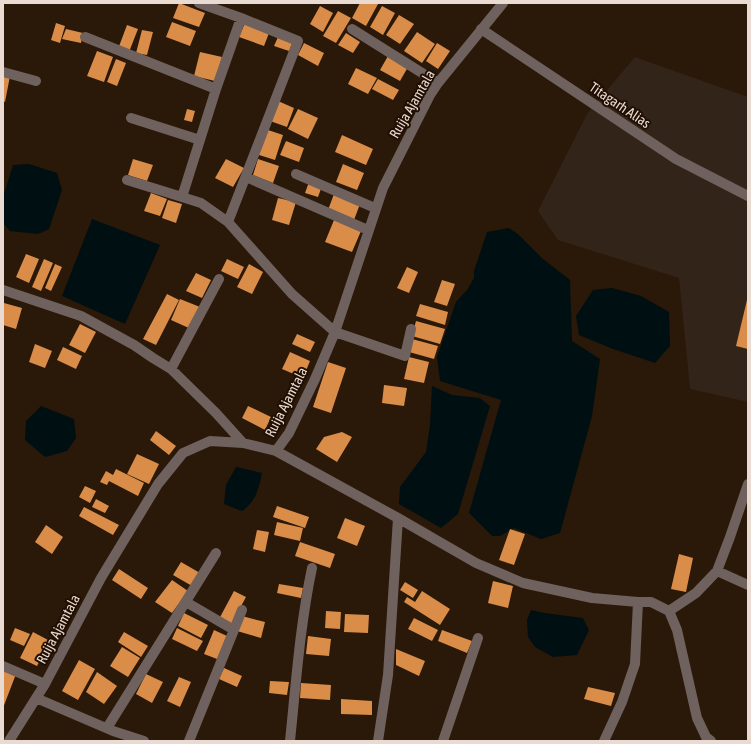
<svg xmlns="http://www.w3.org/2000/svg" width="751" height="744" font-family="'Asap Condensed',sans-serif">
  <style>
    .industrial { fill: #322419 }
    .water { fill: #000f11 }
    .building { fill: #da8c49 }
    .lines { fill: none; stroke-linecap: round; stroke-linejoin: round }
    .minor { stroke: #6e615e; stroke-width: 10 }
    .labels { text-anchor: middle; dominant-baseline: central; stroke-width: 4; stroke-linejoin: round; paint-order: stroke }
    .street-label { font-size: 14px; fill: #e9dbd2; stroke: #200f02 }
  </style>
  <rect width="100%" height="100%" fill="#2a1808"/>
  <path class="industrial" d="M635 57 748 97V402L690 389 679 278 558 240 538 211 587 114Z"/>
  <path class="water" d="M29 164 57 173 62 190 49 229 38 234 10 231 3 223V197L13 165Z
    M92 219 160 245 125 324 62 296Z
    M509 228 519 235 543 259 570 280 572 341 600 359 592 416 560 533 541 539 514 528 500 536H492L469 513 501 400 440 381 437 357 456 302 467 290 474 278V271L487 232Z
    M612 288 641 296 669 312 670 346 655 363 613 349 579 335 576 316 593 290Z
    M432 386 452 395 480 398 490 406 458 514 441 528 399 504 400 487 426 452 430 425Z
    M41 406 74 419 76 438 67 451 45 457 25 440 26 421Z
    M236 467 262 473C259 488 256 502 242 511L224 504 226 485Z
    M531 610 544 613 583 618 589 630 577 655 553 657 535 647 528 637 527 620Z"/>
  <path class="building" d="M179 3 205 13 199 27 173 18Z
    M360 3H376L378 4 366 26 352 18Z
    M320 6 333 13 323 32 310 24Z
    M382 6 395 13 383 35 370 27Z
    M338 11 351 18 336 43 323 36Z
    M399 15 414 24 400 44 386 35Z
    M172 22 196 31 190 46 166 37Z
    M56 23 65 26 60 43 51 40Z
    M245 23 269 33 264 46 239 37Z
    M127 25 138 29 129 52 118 49Z
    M66 29 83 33 81 43 62 39Z
    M142 30 153 32 147 55 136 53Z
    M417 32 435 44 422 63 404 51Z
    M346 33 360 42 353 53 338 45Z
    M278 37 293 42 289 51 274 46Z
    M304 43 324 53 318 66 298 55Z
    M437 43 450 51 438 69 426 61Z
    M97 51 113 57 104 82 87 76Z
    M200 52 222 57 215 81 194 76Z
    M388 56 408 67 400 81 380 70Z
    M116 59 126 63 117 86 107 82Z
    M356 68 377 78 368 94 348 84Z
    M3 75 10 76 5 102 3 101Z
    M378 79 399 90 393 100 372 89Z
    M278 101 294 108 287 127 270 121Z
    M187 109 195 111 192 122 184 120Z
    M298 109 318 118 308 139 288 129Z
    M265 129 283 135 275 160 256 154Z
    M342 135 373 149 366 165 335 152Z
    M286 141 304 148 299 162 280 155Z
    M133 159 153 165 147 181 128 175Z
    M226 159 244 168 233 187 215 178Z
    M258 159 279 166 273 183 253 175Z
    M343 164 364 173 357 190 336 182Z
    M309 182 322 186 318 197 305 193Z
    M151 193 167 199 160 216 144 211Z
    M334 194 360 204 354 220 328 210Z
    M278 198 296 202 289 225 272 220Z
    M168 200 182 204 176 223 162 218Z
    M334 220 361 231 352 252 325 242Z
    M26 254 39 259 29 283 16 277Z
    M44 259 53 263 41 291 32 287Z
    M227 259 244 267 238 279 221 271Z
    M55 264 62 267 51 291 45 288Z
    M249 264 263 272 252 294 237 287Z
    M407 267 418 272 409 293 397 288Z
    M196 273 211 280 202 298 186 291Z
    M442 280 455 284 447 306 434 302Z
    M167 294 179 300 156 345 143 339Z
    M180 299 200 307 191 329 171 320Z
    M747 300H748V349L736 346Z
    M4 303 22 308 16 329 3 325V307Z
    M420 304 448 312 445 325 416 316Z
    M416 321 445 329 440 344 412 336Z
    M80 324 96 332 85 353 69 345Z
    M297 334 315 342 310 352 292 344Z
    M412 339 438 346 434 359 409 352Z
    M35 344 52 351 45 368 29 362Z
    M63 347 82 356 76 369 57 360Z
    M290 352 310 361 303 378 282 369Z
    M409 357 429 362 424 383 404 379Z
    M328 362 346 368 331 413 313 407Z
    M384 385 407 388 404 406 382 403Z
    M248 406 271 417 265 430 242 418Z
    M156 431 176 446 169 455 150 440Z
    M342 432 352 437 337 462 316 449 324 437Z
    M137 454 159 464 149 484 127 474Z
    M116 469 144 483 138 496 109 481 107 485 100 482 106 471 113 475Z
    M85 486 96 491 90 503 79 497Z
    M96 499 109 506 105 513 92 507Z
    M277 506 309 517 305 528 273 517Z
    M84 507 119 525 113 535 79 516Z
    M345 518 365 526 357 546 337 538Z
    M277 522 303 528 300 541 274 535Z
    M46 525 63 537 52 554 35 542Z
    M510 529 525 534 514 565 499 560Z
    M257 530 269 532 265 552 253 549Z
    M300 542 335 554 330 568 295 556Z
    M679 554 693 558 686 592 671 589Z
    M181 562 200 573 192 586 173 575Z
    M119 569 148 588 141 599 112 580Z
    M172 580 188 591 172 613 155 602Z
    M493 581 513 586 508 608 488 603Z
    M405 582 418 590 413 598 400 590Z
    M279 584 303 588 301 598 277 593Z
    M234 591 246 597 231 625 219 619Z
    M422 591 450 609 440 625 404 602 407 597 415 602Z
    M326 611 341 612 340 629 325 628Z
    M184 613 208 625 201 638 178 626Z
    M345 614 369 615 368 633 344 632Z
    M242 616 265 622 261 638 237 631Z
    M414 618 438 630 432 641 408 629Z
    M15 628 30 634 24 646 10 640Z
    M177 628 203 641 197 651 172 639Z
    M214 630 227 636 217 659 204 654Z
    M442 630 472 641 467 653 438 641Z
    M33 632 50 641 37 666 20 658Z
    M124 632 148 646 141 657 118 642Z
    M308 636 331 639 329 656 306 654Z
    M122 647 140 658 128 677 110 666Z
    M396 649 425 661 419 676 396 665Z
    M79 660 95 669 78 700 62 691Z
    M224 668 242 676 237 687 219 679Z
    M3 669 16 674 3 708Z
    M97 672 117 686 104 704 86 692Z
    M146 674 163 682 152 703 136 694Z
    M179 677 191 682 180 707 167 701Z
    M270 681 289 682 287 695 269 693Z
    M301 683 331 685 330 700 300 698Z
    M588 687 615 693 611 706 584 699Z
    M341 699 372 701V715L341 714Z"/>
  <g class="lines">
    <path class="minor" d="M199 3 241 18 298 41 228 222 292 294 335 332 405 356 411 329
      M352 29 438 83
      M481 29 676 159 748 196
      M85 37 216 89
      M3 72 36 81
      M131 118 200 140
      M296 174 375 208
      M246 177 368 230
      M127 180 182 197 216 89 241 18
      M182 197 201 203 228 222
      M3 290 81 316 134 345 153 358 171 369 216 413 243 443
      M171 369 219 279
      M276 451 398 518 476 563 523 583 592 598 638 602H651L669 611 677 630 697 718 706 737 711 741
      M717 571 748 585
      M186 602 234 630
      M669 611 696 593 717 571 730 537 748 484
      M3 666 45 684
      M36 698 113 731 144 741
      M107 728 216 553
      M9 741 45 684 101 578 158 484 183 453 210 441 243 443 276 451 289 433 315 379 335 332 383 188 430 95 438 83 503 3
      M189 741 242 610
      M290 741C296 683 300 625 312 568
      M378 741 388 675 398 518
      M443 741 478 638
      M604 741 622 702 635 664 638 602"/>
  </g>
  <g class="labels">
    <g class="street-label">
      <text transform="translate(412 104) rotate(-60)">Ruija Ajamtala</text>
      <text transform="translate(620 105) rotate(34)">Titagarh Alias</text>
      <text transform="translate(286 402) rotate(-63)">Ruija Ajamtala</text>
      <text transform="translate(58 629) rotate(-62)">Ruija Ajamtala</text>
    </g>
  </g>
  <rect width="751" height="744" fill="none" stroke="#e9dbd2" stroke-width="8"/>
</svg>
